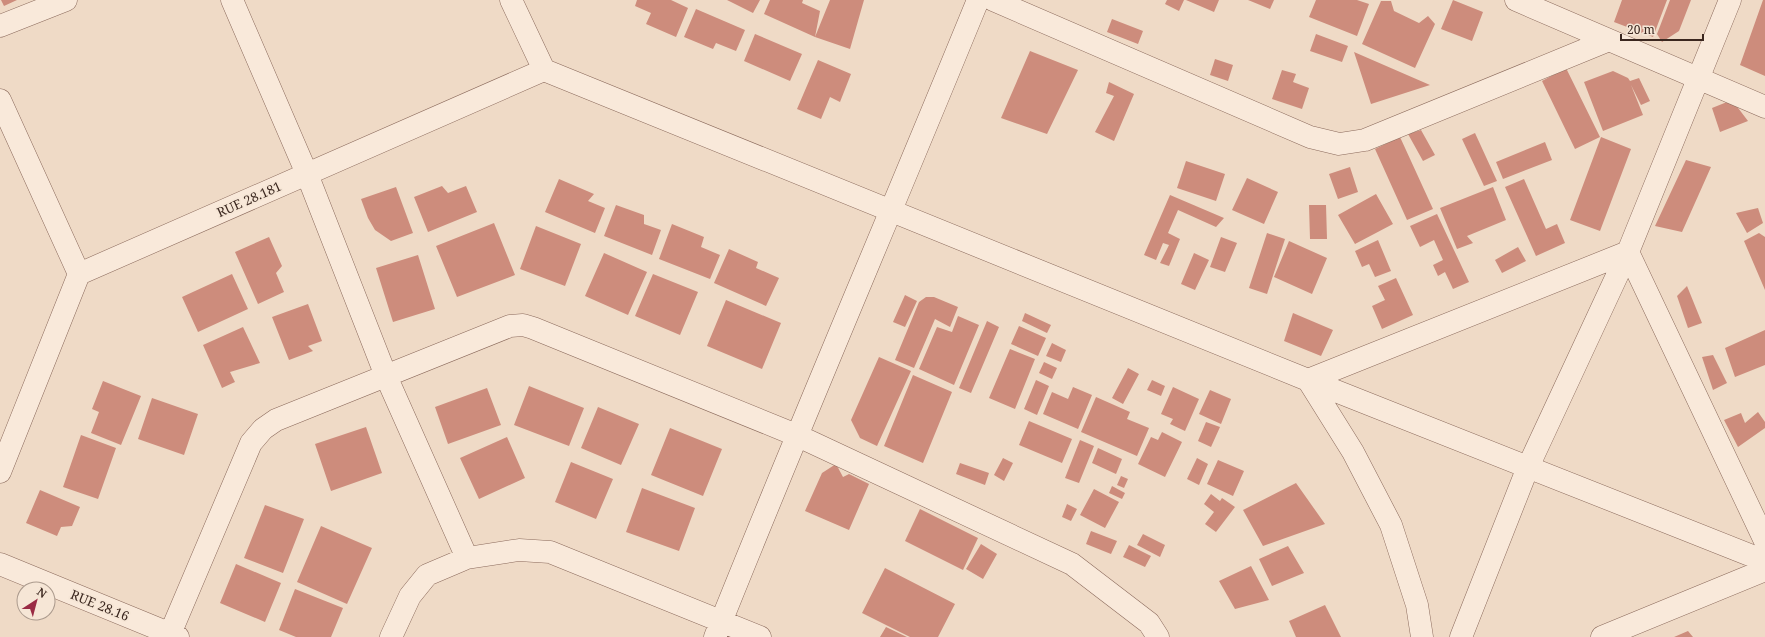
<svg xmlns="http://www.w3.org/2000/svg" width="1765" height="637" font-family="'Noto Serif',serif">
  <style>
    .building { fill: #cd8c7c }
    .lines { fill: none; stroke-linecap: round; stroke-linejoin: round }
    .street-casing { stroke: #8b6a5c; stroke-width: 23 }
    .street { stroke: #f9e9da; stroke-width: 22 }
    .labels { text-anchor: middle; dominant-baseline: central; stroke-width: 3.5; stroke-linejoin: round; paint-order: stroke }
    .street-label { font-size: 13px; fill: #3b271f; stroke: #f6e6d6 }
  </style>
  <rect width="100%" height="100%" fill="#efdac6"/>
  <path class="building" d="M1 0H17L4 6Z
    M637 0H671L688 8 676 37 646 24 651 13 635 6Z
    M727 0H760L753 13Z
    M770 0H803L802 3 820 11 815 37 830 0H864L850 49 815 37 764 14Z
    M1167 0H1184L1179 11 1165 4Z
    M1186 0H1219L1214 12Z
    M1248 0H1274L1270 9Z
    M1316 0H1357L1369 4 1357 36 1309 17Z
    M1453 0 1483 12 1472 41 1441 29Z
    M1622 0H1667L1653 37 1614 22Z
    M1670 0H1691L1679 31 1662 42 1657 34Z
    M1763 0H1765V76L1740 65Z
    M1381 1H1391L1394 11 1419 23 1428 16 1435 24 1415 68 1362 44Z
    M696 9 745 30 736 51 716 43 713 49 684 37Z
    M1112 19 1143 31 1138 44 1107 32Z
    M755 34 802 54 790 81 744 61Z
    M1316 34 1348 46 1342 62 1310 51Z
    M1030 51 1078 70 1047 134 1001 118Z
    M1354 52 1430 85 1371 104Z
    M1215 59 1233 65 1228 81 1210 75Z
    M818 60 851 74 840 102 830 97 821 119 797 109Z
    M1566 68 1600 137 1575 149 1542 81Z
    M1282 70 1296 74 1293 82 1309 88 1302 109 1272 99Z
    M1613 71 1628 78 1630 81 1639 78 1650 101 1641 105 1631 85 1643 115 1603 131 1584 82Z
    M1109 82 1134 94 1114 141 1095 132 1114 96 1106 93Z
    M1732 100 1748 121 1720 132 1712 108Z
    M1421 130 1435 155 1423 161 1408 134Z
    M1475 133 1497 181 1484 186 1462 139Z
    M1400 137 1433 209 1407 220 1375 149Z
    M1601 137 1631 149 1600 231 1570 220Z
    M1545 142 1552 160 1503 179 1496 162Z
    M1686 160 1711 167 1682 232 1655 226Z
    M1186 161 1225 174 1216 201 1177 188Z
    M1350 167 1358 192 1338 199 1329 174Z
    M1247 178 1278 192 1264 224 1232 210Z
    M559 179 594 194 588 201 605 208 595 233 545 212Z
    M1524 179 1546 229 1557 224 1565 243 1536 256 1505 187Z
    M442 186 448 193 466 186 477 212 428 232 414 197Z
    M396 187 413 233 391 241 375 230 368 218 361 199Z
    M1493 187 1506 220 1467 236 1473 243 1457 249 1440 208Z
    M1376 194 1393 224 1355 244 1338 215Z
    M1170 195 1224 218 1216 227 1178 210 1168 233 1180 239 1169 266 1160 263 1169 245 1163 243 1156 260 1144 255Z
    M616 205 644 215V224L661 230 652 255 604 236Z
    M1309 205H1326L1327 239H1310Z
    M1758 208 1763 223 1747 233 1736 213Z
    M1437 214 1469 282 1453 289 1445 272 1438 276 1433 265 1443 260 1434 240 1420 247 1410 226Z
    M494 223 515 275 457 297 436 246Z
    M672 224 704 237 701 247 720 255 710 279 659 259Z
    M536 226 581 244 565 286 520 269Z
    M1267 233 1285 239 1267 294 1249 288Z
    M1759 233 1765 237V290L1744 241Z
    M269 237 282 266 276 273 284 292 258 304 235 252Z
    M1221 237 1237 243 1225 272 1210 267Z
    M1378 240 1391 271 1375 277 1369 264 1362 267 1355 251Z
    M1289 241 1327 258 1312 294 1274 277Z
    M1518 247 1526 261 1502 273 1495 260Z
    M729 249 758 262 756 268 779 278 766 306 714 283Z
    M604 253 647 272 628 315 585 296Z
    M1194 253 1209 260 1195 290 1181 284Z
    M418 255 435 309 393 322 376 268Z
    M232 274 248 309 198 332 182 297Z
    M653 274 698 292 680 335 635 316Z
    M1396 278 1413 315 1382 329 1372 306 1385 300 1378 286Z
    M1687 286 1702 323 1688 328 1677 296Z
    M905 295 917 301 905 327 893 322Z
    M926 297H934L958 307 950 327 935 319 914 368 895 360 919 302Z
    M726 300 781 323 762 369 707 346Z
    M308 304 322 341 308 346 313 351 289 360 272 317Z
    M1025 313 1051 325 1047 333 1022 321Z
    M1293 313 1333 330 1321 356 1284 341Z
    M958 316 979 325 954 385 919 369 937 327 952 332Z
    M987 321 999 327 971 393 959 388Z
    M1019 326 1046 338 1038 356 1011 344Z
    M243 327 260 363 230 372 235 382 222 388 203 345Z
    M1765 330V365L1735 377 1725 348Z
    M1052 343 1066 350 1061 362 1046 356Z
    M1010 349 1035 359 1015 409 989 398Z
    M1713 355 1727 383 1713 390 1702 357Z
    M879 357 911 371 877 446 860 438 851 420Z
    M1044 362 1057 368 1052 379 1039 373Z
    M1128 368 1139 374 1123 404 1112 398Z
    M913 375 952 392 923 463 884 446Z
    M1036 380 1049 386 1037 415 1024 409Z
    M1152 380 1165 386 1161 396 1147 390Z
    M103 381 141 396 121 445 91 433 99 412 92 409Z
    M529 386 584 408 569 446 514 425Z
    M1073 387 1092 395 1078 429 1043 414 1052 392 1068 399Z
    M1173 387 1199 399 1185 431 1170 424 1173 419 1161 414Z
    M487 388 501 425 448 444 435 407Z
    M1210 390 1231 399 1221 424 1199 414Z
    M1096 397 1130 412 1127 419 1149 428 1137 456 1081 432Z
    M152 398 198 414 184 455 138 439Z
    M598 407 639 424 621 465 581 448Z
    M1758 412 1765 422V428L1738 447 1724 420 1741 413 1745 423Z
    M1029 421 1072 439 1062 463 1019 445Z
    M1206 422 1220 427 1211 447 1198 441Z
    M366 427 382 473 331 491 315 444Z
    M670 428 722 449 703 496 651 475Z
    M1162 432 1182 442 1165 477 1138 464 1151 437 1158 440Z
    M81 435 116 448 98 499 63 487Z
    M507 437 525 478 479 499 460 458Z
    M1080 440 1094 446 1079 483 1065 478Z
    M1098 448 1122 459 1116 474 1092 463Z
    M1003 458 1013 463 1004 481 994 475Z
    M1197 458 1208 464 1199 485 1187 479Z
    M1218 460 1244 471 1233 496 1207 484Z
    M571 462 613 479 596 519 555 502Z
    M960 463 989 473 985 485 956 474Z
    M836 464 843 477 849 474 869 484 849 530 805 511 822 473Z
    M1121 476 1128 479 1124 488 1117 485Z
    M1296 483 1325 524 1263 546 1243 510Z
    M1112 486 1125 493 1122 499 1109 493Z
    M642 488 695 508 679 551 626 532Z
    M1094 489 1119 502 1105 528 1080 515Z
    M40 490 80 507 72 526 61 527 57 536 26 523Z
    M1211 494 1220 501 1222 498 1235 507 1216 532 1205 524 1214 512 1204 504Z
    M1067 504 1077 509 1071 521 1062 517Z
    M265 505 304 519 283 573 244 558Z
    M920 509 978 538 963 570 905 541Z
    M321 526 372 548 347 604 297 582Z
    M1091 531 1117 541 1111 554 1086 544Z
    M1143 534 1165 545 1160 557 1137 545Z
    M981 544 997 554 983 579 966 569Z
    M1129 545 1151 556 1145 567 1123 557Z
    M1288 546 1304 573 1272 586 1259 559Z
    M236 564 281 583 265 622 220 603Z
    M1251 566 1269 600 1235 609 1219 581Z
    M885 568 955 604 938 637H910L862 613Z
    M295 589 343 608 331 637H296L279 630Z
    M1325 605 1341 637H1296L1289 621Z
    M886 627 907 637H880Z
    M1688 631 1693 637H1674Z"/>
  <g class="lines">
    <defs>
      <path id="street" d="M232 0 307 174 386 376 467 558
        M511 0 544 70
        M993 0 1310 137 1339 144 1365 140 1609 40
        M1516 0 1765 107
        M0 26 66 0
        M544 70 1308 380 1765 561
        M0 100 79 274
        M0 472 79 274 544 70
        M0 564 178 637
        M170 634 251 443 263 429 276 420 510 326 523 325 533 328 796 435 1072 564 1149 623 1158 637
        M391 637 410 596 427 575 467 558 519 550 550 552 760 637
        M715 637C800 424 891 213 978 0
        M1422 637 1417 605 1391 525 1353 452 1308 380 1628 252 1765 541
        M1461 637 1528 467 1628 252 1730 0
        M1602 637 1765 570"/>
    </defs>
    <use href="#street" class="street-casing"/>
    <use href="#street" class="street"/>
  </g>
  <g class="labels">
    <g class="street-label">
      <text transform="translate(249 199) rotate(-24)">RUE 28.181</text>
      <text transform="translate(100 605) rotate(22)">RUE 28.16</text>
    </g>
  </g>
  <g transform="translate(36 601) rotate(36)"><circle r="19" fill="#f6e6d6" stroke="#ab9a8d"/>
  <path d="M0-3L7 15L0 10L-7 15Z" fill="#9a2b44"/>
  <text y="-6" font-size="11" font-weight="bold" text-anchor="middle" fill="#3b271f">N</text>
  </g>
  <path d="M1621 34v6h82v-6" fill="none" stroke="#3b271f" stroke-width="2"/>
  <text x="1627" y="34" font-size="12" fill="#3b271f" stroke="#f6e6d6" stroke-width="3" paint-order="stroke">20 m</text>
</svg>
